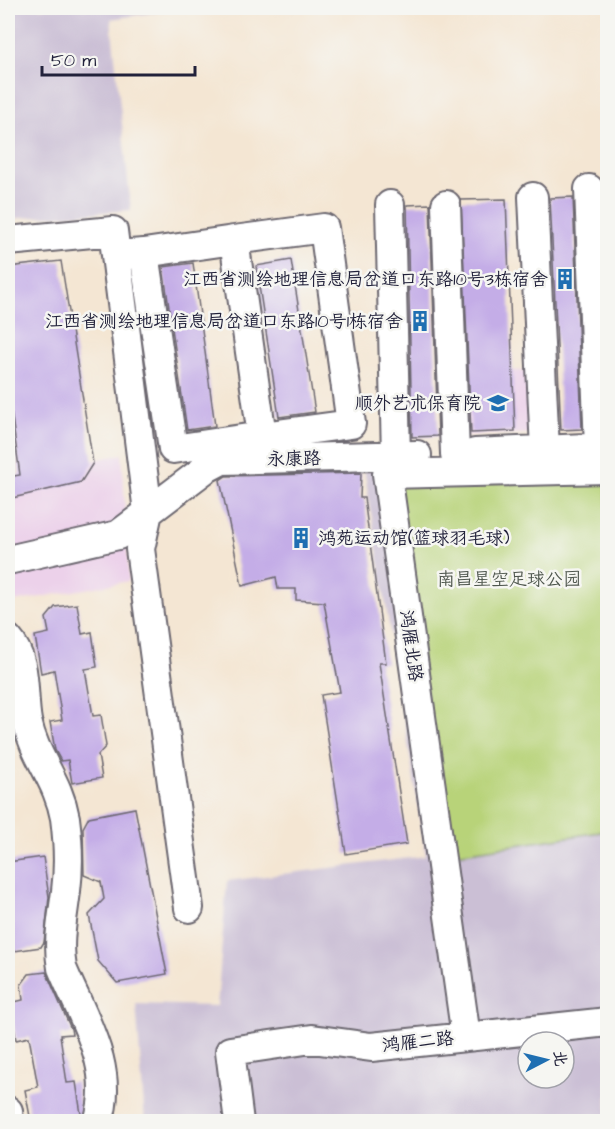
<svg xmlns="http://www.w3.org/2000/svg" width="615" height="1129" font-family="'Architects Daughter','LXGW WenKai TC',sans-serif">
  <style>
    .built { fill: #ecd1ea }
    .industrial { fill: #cbbfd5; fill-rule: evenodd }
    .green { fill: #b8d379; stroke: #6d7a5a; stroke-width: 1.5 }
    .building { fill: #c4ade7 }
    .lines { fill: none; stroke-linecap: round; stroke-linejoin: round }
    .minor-casing { stroke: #6c6770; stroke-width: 32 }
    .minor { stroke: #fff; stroke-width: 28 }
    .labels { text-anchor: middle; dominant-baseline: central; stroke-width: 5; stroke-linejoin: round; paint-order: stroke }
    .poi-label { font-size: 18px; fill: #22223b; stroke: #f6f6f2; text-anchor: end }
    .street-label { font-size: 18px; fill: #22223b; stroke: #f6f6f2 }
    .park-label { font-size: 18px; fill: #4f574e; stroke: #f6f6f2 }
  </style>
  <rect width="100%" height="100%" fill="#f6f6f2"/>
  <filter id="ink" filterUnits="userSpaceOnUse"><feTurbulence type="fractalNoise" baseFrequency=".0167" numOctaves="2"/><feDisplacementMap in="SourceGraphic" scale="12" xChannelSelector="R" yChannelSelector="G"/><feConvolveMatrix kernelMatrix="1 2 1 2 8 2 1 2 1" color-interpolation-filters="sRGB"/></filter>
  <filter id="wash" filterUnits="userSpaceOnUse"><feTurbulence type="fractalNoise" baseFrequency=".008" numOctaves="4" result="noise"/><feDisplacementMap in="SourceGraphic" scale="24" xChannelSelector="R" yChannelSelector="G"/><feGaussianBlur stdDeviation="1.35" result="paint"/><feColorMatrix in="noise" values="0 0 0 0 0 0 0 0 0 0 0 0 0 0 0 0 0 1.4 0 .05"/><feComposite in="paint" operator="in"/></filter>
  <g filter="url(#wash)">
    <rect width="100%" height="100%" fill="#f4e6d3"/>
    <path class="built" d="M540 370 542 433 456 436 453 373Z
      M122 454 129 581 8 603V480Z"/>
    <path class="industrial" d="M8 8H186L111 19 131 210 8 219Z
      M607 460V1121H145L136 1004 217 1006 227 881 426 856 364 468ZM528 1042H564V1078H528Z"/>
    <path class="green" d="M607 478V831L450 855 396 483Z"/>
    <g id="blocks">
      <path class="building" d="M573 197 582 429 561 430 550 198Z
        M506 199 515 431 471 433 461 200Z
        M430 204 438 436 412 437 407 205Z
        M291 260 315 412 279 417 256 266Z
        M61 261 93 463 81 482 8 499V477L20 475 8 388V267Z
        M193 263 215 426 187 430 163 267Z
        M361 473 360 498H364L386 663H379L407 844 346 854 321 695 340 692 324 602 296 600V589H278L276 577 242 586 220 480 226 476Z
        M77 604 82 634 92 632 97 667 85 669 93 716 101 715 106 746 98 755 102 778 72 783 68 760 61 761 55 750 50 722 62 720 54 670 41 673 35 636 49 633 46 618 55 607Z
        M135 808 167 974 117 983 98 961 89 915 104 899 101 882 84 875 83 828 89 817Z
        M43 857 49 897 44 942 41 947 8 952V862Z
        M46 972 71 1029 72 1034 60 1035 67 1083 76 1082 81 1114 73 1122H31L25 1090 38 1087 29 1037 16 1040 10 1003 23 1000 21 985 29 974Z"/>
    </g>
  </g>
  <g filter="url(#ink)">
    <use href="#blocks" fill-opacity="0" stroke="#6c6770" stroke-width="1.5"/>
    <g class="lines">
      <defs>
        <path id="minor" d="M589 189 599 448
          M533 197 545 450
          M390 205 396 456
          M446 205 455 454
          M234 240 324 228 351 424 262 436
          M8 241 113 231 148 512 140 549 189 908
          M116 255 144 253 173 449 262 436 234 240 144 253
          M475 453 608 447
          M8 560 118 535 205 469 222 460 417 455
          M8 639C28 661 22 693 27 721 35 759 58 779 65 818 68 841 69 868 66 891 63 917 57 941 62 968 82 1017 116 1067 98 1122
          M466 1037 387 474 608 469
          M8 1111 9 1122
          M239 1122 230 1051 312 1039 371 1047 608 1022"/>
      </defs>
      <use href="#minor" class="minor-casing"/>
      <use href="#minor" class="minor"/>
    </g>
  </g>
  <defs>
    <symbol id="building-bare" viewBox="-9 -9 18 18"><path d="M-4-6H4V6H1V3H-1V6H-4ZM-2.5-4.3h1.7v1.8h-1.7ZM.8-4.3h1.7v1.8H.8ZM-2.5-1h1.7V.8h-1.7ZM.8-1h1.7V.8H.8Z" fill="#1f6fb2" stroke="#f6f6f2" stroke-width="2.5" paint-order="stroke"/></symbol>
    <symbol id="school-bare" viewBox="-9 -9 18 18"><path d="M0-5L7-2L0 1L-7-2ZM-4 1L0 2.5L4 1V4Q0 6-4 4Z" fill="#1f6fb2" stroke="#f6f6f2" stroke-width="2.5" paint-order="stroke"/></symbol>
  </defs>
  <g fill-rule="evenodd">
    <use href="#building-bare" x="550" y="264" width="30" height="30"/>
    <use href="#building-bare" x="405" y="306" width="30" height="30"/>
    <use href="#school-bare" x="483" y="388" width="30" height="30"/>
    <use href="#building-bare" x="286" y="523" width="30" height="30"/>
  </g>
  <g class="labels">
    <g class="poi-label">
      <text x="548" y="279">江西省测绘地理信息局岔道口东路10号3栋宿舍</text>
      <text x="403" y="321">江西省测绘地理信息局岔道口东路10号1栋宿舍</text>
      <text x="481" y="403">顺外艺术保育院</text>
      <text x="318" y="538" text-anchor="start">鸿苑运动馆(篮球羽毛球)</text>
    </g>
    <g class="street-label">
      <text transform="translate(294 459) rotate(-1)">永康路</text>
      <text transform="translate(411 646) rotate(82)">鸿雁北路</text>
      <text transform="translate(418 1042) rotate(-6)">鸿雁二路</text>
    </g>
    <g class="park-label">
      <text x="509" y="579">南昌星空足球公园</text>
    </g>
  </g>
  <rect width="615" height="1129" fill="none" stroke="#f6f6f2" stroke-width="30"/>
  <g transform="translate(546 1060) rotate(83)"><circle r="28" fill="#f6f6f2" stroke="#a1a1a9" stroke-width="1.5"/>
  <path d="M0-4.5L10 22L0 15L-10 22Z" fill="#1f6fb2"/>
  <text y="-9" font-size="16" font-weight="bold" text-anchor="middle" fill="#22223b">北</text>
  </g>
  <path d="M42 66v9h153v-9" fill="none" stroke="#22223b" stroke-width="3"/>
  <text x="51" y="66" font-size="18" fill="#22223b" stroke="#f6f6f2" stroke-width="4.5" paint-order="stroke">50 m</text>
</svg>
